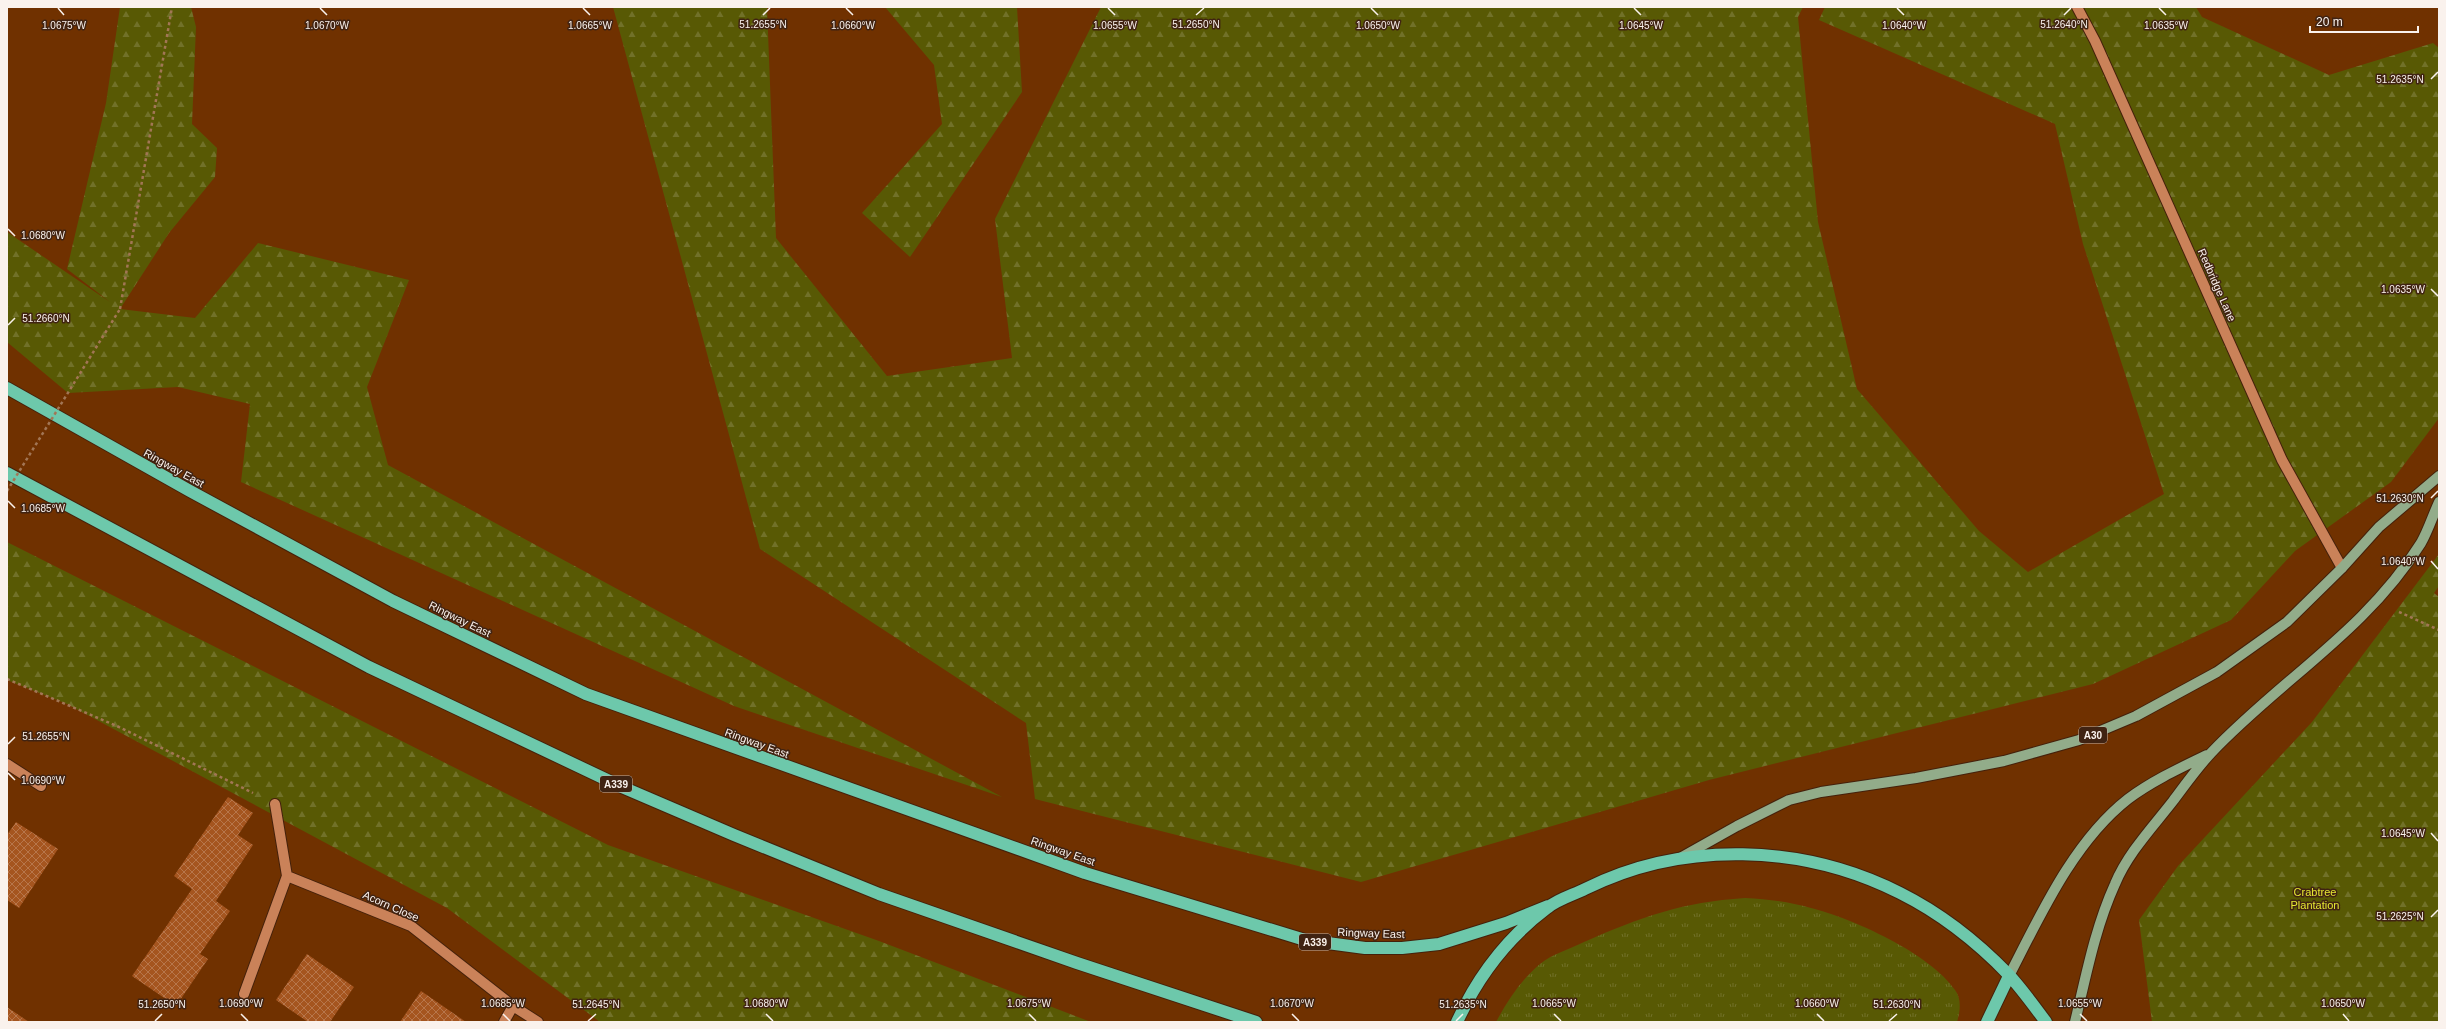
<svg xmlns="http://www.w3.org/2000/svg" width="2446" height="1029" font-family="Helvetica,sans-serif">
  <style>
    .grass { fill: url(#grass-tufts) }
    .forest { fill: url(#forest-firs) }
    .building { fill: url(#building-cross-hatch) }
    .lines { fill: none; stroke-linecap: round; stroke-linejoin: round }
    .street-casing { stroke: #44210b; stroke-width: 12 }
    .primary-casing { stroke: #44210b; stroke-width: 12 }
    .highway-casing { stroke: #44210b; stroke-width: 14 }
    .path { stroke: #a27655; stroke-width: 2.5; stroke-dasharray: 3 3; stroke-linecap: butt }
    .street { stroke: #ca8259; stroke-width: 10 }
    .primary { stroke: #92ac8a; stroke-width: 10 }
    .highway { stroke: #6dc8ab; stroke-width: 12 }
    .path-bridge { stroke: #a27655; stroke-width: 2.5; stroke-dasharray: 3 3; stroke-linecap: butt }
    .ticks { fill: none; stroke: #faf2ed; stroke-width: 1.5 }
    .labels { text-anchor: middle; dominant-baseline: central; stroke-width: 3; stroke-linejoin: round; paint-order: stroke }
    .shield { fill: #402312; stroke: #c2b4ab; stroke-width: 1 }
    .shield-label { font-size: 10px; font-weight: bold; fill: #faf2ed }
    .street-label { font-size: 11px; fill: #faf2ed; stroke: #402312 }
    .park-label { font-size: 11px; fill: #e4e732; stroke: #402312 }
    .ticks-label { font-size: 10px; text-anchor: middle; fill: #faf2ed; stroke: #402312; stroke-width: 3; stroke-linejoin: round; paint-order: stroke }
  </style>
  <defs>
    <pattern id="grass-tufts" width="24" height="20" patternUnits="userSpaceOnUse"><rect width="24" height="20" fill="#585904"/><path d="M3 7l-1-3M5 7V3M7 7l1-3M15 17l-1-3M17 17v-4M19 17l1-3" fill="none" stroke="#717129"/></pattern>
    <pattern id="forest-firs" width="22" height="20" patternUnits="userSpaceOnUse"><rect width="22" height="20" fill="#585904"/><path d="M5 1l3.5 6h-7zM16 11l3.5 6h-7z" fill="#717129"/></pattern>
    <pattern id="building-cross-hatch" width="8" height="8" patternUnits="userSpaceOnUse"><rect width="8" height="8" fill="#a5551f"/><path d="M0 0l8 8M0 8l8-8" fill="none" stroke="#b7764b"/></pattern>
  </defs>
  <rect width="100%" height="100%" fill="#703100"/>
  <path class="grass" d="M1745 898C1768 899 1789 902 1811 908 1852 918 1931 954 1955 990 1962 999 1960 1012 1957 1022H1496C1508 1000 1521 980 1540 964 1552 954 1570 949 1584 942 1641 917 1682 902 1745 898Z"/>
  <path class="forest" d="M120 7H191L196 27 192 124 217 148 215 177 169 233 120 309 195 318 258 243 409 280 367 387 388 465 1002 797 734 706 241 482 250 404 178 387 68 393 7 342V232L110 302 67 269 106 103Z
    M613 7H767L776 238 887 376 1012 358 995 219 1101 7H1803L1798 17 1818 222 1857 389 1979 531 2028 572 2164 494 2083 244 2055 124 1819 20 1825 7H2196L2202 17 2329 75 2433 43 2439 48V418L2391 482 2295 551 2231 620 2093 684 1709 780 1361 882 1035 799 1026 723 760 549Z
    M885 7H1017L1022 92 910 257 862 213 942 124 934 65Z
    M7 542 608 845 879 941 1091 1022H600L447 908 67 704 7 680Z
    M2439 554V586L2434 593 2439 597V1022H2152L2139 920 2178 866 2312 722Z"/>
  <path class="building" d="M228 797 253 813 238 835 253 845 216 901 230 911 200 954 208 959 176 1006 132 976 192 889 174 876Z
    M16 822 58 849 19 908 7 900V835Z
    M307 954 354 987 330 1022H308L276 1000Z
    M421 991 466 1022H400Z
    M7 1007 29 1022H7Z"/>
  <g class="lines">
    <defs>
      <path id="street" d="M2077 7 2095 41 2282 460 2342 568
        M7 764 41 786
        M287 876 411 926 513 1006 538 1022
        M244 994 287 876 275 804
        M504 1022 513 1006"/>
      <path id="primary" d="M1680 858 1737 826 1789 800 1821 792 1916 778 2004 761 2079 740 2136 716 2217 672 2287 622 2342 568 2379 527 2439 476
        M2009 976C2040 916 2073 842 2128 799 2152 781 2180 768 2207 755
        M2075 1022C2086 976 2095 928 2115 884 2128 853 2152 828 2173 801 2185 785 2197 768 2211 753 2280 680 2366 631 2421 543 2428 531 2433 515 2439 502"/>
      <path id="highway" d="M7 388 190 491 393 601 586 694 1085 873 1305 940 1365 948H1402L1439 944 1506 923 1548 906
        M7 473 369 667 622 787 734 835 879 894 1077 963 1256 1022
        M1457 1022C1478 976 1507 938 1547 908 1558 899 1573 895 1585 889 1683 840 1803 844 1900 893 1940 913 1977 942 2008 974 2022 989 2034 1006 2046 1022
        M1987 1022 2009 976"/>
    </defs>
    <use href="#street" class="street-casing"/>
    <use href="#primary" class="primary-casing"/>
    <use href="#highway" class="highway-casing"/>
    <path class="path" d="M120 309 172 7
      M2399 612 2439 630
      M7 679 119 727 253 793"/>
    <use href="#street" class="street"/>
    <use href="#primary" class="primary"/>
    <use href="#highway" class="highway"/>
    <path class="path-bridge" d="M7 491 120 309"/>
  </g>
  <path class="ticks" d="M58 8 64 15M320 8 327 15M583 8 590 15M846 8 853 15M1108 8 1115 15M1371 8 1378 15M1634 8 1641 15M1897 8 1904 15M2159 8 2166 15M763 15 770 8M1196 15 1204 8M2064 15 2071 8M2431 79 2438 72M8 229 15 236M2431 289 2438 296M8 325 15 318M2431 498 2438 491M8 501 15 508M2431 561 2438 569M8 744 15 737M8 773 15 780M2431 833 2438 841M2431 917 2438 910M241 1014 248 1021M503 1014 510 1021M766 1014 773 1021M1029 1014 1036 1021M1292 1014 1299 1021M1554 1014 1561 1021M1817 1014 1824 1021M2080 1014 2087 1021M2343 1014 2349 1021M155 1021 162 1014M588 1021 596 1014M1456 1021 1463 1014M1889 1021 1897 1014"/>
  <g class="labels">
    <g class="shield">
      <rect x="2079" y="727" width="28" height="16" rx="3"/>
      <rect x="600" y="776" width="32" height="16" rx="3"/>
      <rect x="1299" y="934" width="32" height="16" rx="3"/>
    </g>
    <g class="shield-label">
      <text x="2093" y="735">A30</text>
      <text x="616" y="784">A339</text>
      <text x="1315" y="942">A339</text>
    </g>
    <g class="street-label">
      <text transform="translate(2217 285) rotate(66)">Redbridge Lane</text>
      <text transform="translate(174 468) rotate(29)">Ringway East</text>
      <text transform="translate(460 619) rotate(26)">Ringway East</text>
      <text transform="translate(757 743) rotate(20)">Ringway East</text>
      <text transform="translate(1063 851) rotate(19)">Ringway East</text>
      <text transform="translate(391 906) rotate(24)">Acorn Close</text>
      <text transform="translate(1371 933) rotate(2)">Ringway East</text>
    </g>
    <g class="park-label">
      <text x="2315" y="892">Crabtree<tspan x="2315" dy="13">Plantation</tspan></text>
    </g>
  </g>
  <g class="ticks-label">
    <text x="763" y="28">51.2655°N</text>
    <text x="1196" y="28">51.2650°N</text>
    <text x="2064" y="28">51.2640°N</text>
    <text x="1115" y="29">1.0655°W</text>
    <text x="1641" y="29">1.0645°W</text>
    <text x="1904" y="29">1.0640°W</text>
    <text x="64" y="29">1.0675°W</text>
    <text x="327" y="29">1.0670°W</text>
    <text x="590" y="29">1.0665°W</text>
    <text x="853" y="29">1.0660°W</text>
    <text x="1378" y="29">1.0650°W</text>
    <text x="2166" y="29">1.0635°W</text>
    <text x="2400" y="83">51.2635°N</text>
    <text x="43" y="239">1.0680°W</text>
    <text x="2403" y="293">1.0635°W</text>
    <text x="46" y="322">51.2660°N</text>
    <text x="2400" y="502">51.2630°N</text>
    <text x="43" y="512">1.0685°W</text>
    <text x="2403" y="565">1.0640°W</text>
    <text x="46" y="740">51.2655°N</text>
    <text x="43" y="784">1.0690°W</text>
    <text x="2403" y="837">1.0645°W</text>
    <text x="2400" y="920">51.2625°N</text>
    <text x="241" y="1007">1.0690°W</text>
    <text x="503" y="1007">1.0685°W</text>
    <text x="766" y="1007">1.0680°W</text>
    <text x="1029" y="1007">1.0675°W</text>
    <text x="1292" y="1007">1.0670°W</text>
    <text x="1554" y="1007">1.0665°W</text>
    <text x="1817" y="1007">1.0660°W</text>
    <text x="2080" y="1007">1.0655°W</text>
    <text x="2343" y="1007">1.0650°W</text>
    <text x="162" y="1008">51.2650°N</text>
    <text x="596" y="1008">51.2645°N</text>
    <text x="1463" y="1008">51.2635°N</text>
    <text x="1897" y="1008">51.2630°N</text>
  </g>
  <rect width="2446" height="1029" fill="none" stroke="#faf2ed" stroke-width="16"/>
  <path d="M2310 26v6h108v-6" fill="none" stroke="#faf2ed" stroke-width="2"/>
  <text x="2316" y="26" font-size="12" fill="#faf2ed" stroke="#402312" stroke-width="3" paint-order="stroke">20 m</text>
</svg>
